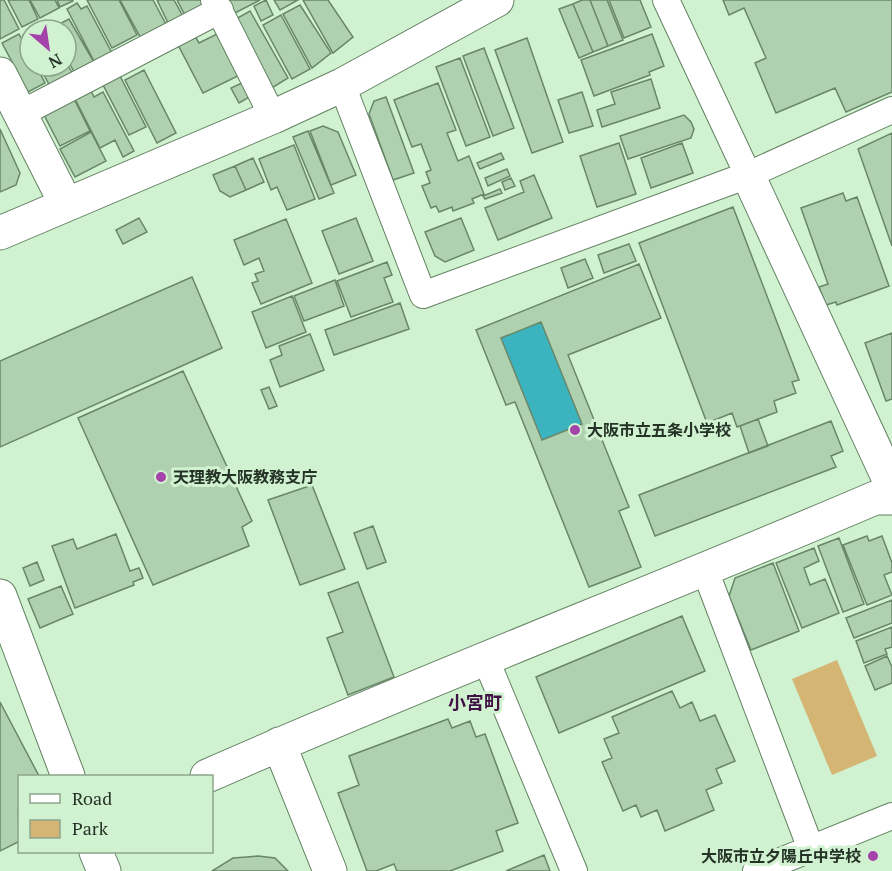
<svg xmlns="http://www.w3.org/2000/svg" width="892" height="871" font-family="'PT Serif','Noto Sans JP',serif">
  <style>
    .green { fill: #d4b574 }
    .water { fill: #3cb4c0 }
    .building { fill: #b0d1b0; stroke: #688769; stroke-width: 1.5; fill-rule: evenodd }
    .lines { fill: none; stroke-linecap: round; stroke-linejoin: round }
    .street-casing { stroke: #638163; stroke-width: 28 }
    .secondary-casing { stroke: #638163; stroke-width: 35 }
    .street { stroke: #fff; stroke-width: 26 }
    .secondary { stroke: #fff; stroke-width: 33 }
    .poi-dot { fill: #a443aa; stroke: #d0f2d0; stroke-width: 2 }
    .labels { text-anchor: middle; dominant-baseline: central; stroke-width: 6; stroke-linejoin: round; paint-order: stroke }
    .poi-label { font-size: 16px; font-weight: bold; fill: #253226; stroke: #d0f2d0; text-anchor: start }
    .neighbourhood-label { font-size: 18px; font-weight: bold; fill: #401143; stroke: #d0f2d0 }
  </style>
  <rect width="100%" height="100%" fill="#d0f2d0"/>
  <path class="green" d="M837 660 877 756 832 775 792 679Z"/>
  <path class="water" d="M541 322 582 424 542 440 501 338Z"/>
  <path class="building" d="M0 0H4L19 29 0 39Z
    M8 0H29L38 19 22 27Z
    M30 0H55L59 8 40 18Z
    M57 0H73V1L60 7Z
    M87 0H119L137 35 112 48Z
    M120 0H153L168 28 143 42Z
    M157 0H174L185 20 170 27Z
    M177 0H206L210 7 187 19Z
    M228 0H260L235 13Z
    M266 0 273 15 261 21 254 6Z
    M274 0H298L280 10Z
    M303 0H328L353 37 333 53Z
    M582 0H590L608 46 593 52 573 4Z
    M590 0H607L623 40 608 46Z
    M609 0H640L651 27 624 38Z
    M723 0H892V92L846 112 835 88 776 113 755 63 766 58 744 8 729 15Z
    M77 3 81 9 87 6 112 53 95 63 67 9Z
    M573 4 593 52 579 58 559 9Z
    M300 5 331 53 312 68 283 14Z
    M250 11 288 78 272 88 234 20Z
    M281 15 310 69 292 79 263 25Z
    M69 19 95 64 76 75 66 57V30L50 29Z
    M45 23 49 30H32Z
    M30 31V49L23 35Z
    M192 31 199 43 221 32 242 74 203 93 175 39Z
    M19 34 30 55V66H36L45 83 28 92 2 43Z
    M652 34 664 66 649 72 650 75 594 96 581 60Z
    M527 38 563 142 532 153 495 50Z
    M484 48 514 128 493 136 463 56Z
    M460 58 490 137 466 146 436 67Z
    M66 62 74 76 51 88 39 66H66Z
    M117 70 146 127 129 135 100 79Z
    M144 70 176 133 157 143 125 80Z
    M651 79 660 108 602 127 597 110 615 104 611 92Z
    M244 82 251 96 239 103 231 88Z
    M438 83 456 130 447 133 458 161 469 156 484 194 472 199 474 203 453 211 452 207 439 212 436 206 431 208 422 186 430 183 426 172 431 170 421 144 412 147 394 100Z
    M88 85 94 97 103 92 134 151 123 157 115 140 100 148 72 93Z
    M582 92 593 126 569 133 558 100Z
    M72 95 90 131 60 146 42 111Z
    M386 97 414 173 393 180 369 114 374 101Z
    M684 115 691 122 694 129 691 138 628 159 620 136Z
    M323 126 338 132 356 175 331 185 310 131Z
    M0 129 20 173 16 185 0 192Z
    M308 131 334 193 319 199 293 137Z
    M91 132 106 161 75 177 60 149Z
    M892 133V246L858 149Z
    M619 143 636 194 597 207 580 156Z
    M682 143 693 173 651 188 641 158Z
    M294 145 315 199 287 210 277 187 271 190 259 159Z
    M501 153 504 159 480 169 477 163Z
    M253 158 264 182 246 190 235 166Z
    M235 166 246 190 230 197 220 191 213 175Z
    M507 169 510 176 488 186 485 178Z
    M534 175 552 218 498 240 485 208 524 192 520 181Z
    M511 178 515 186 505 190 502 182Z
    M500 189 502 193 485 199 483 196Z
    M843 193 846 201 857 197 889 286 837 305 836 302 826 305 819 287 828 284 801 208Z
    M733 207 799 380 792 382 796 393 774 401 777 412 737 427 732 413 707 423 639 243Z
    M139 218 147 232 123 244 116 230Z
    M356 218 373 261 339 274 322 231Z
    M461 218 474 250 445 262 435 256 425 232Z
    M286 219 312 283 261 304 252 283 258 281 255 274 264 271 259 258 244 265 234 240Z
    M629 244 636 261 604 273 598 255Z
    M585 259 593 278 568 288 561 268Z
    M387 262 392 275 384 278 393 302 351 317 337 281Z
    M639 264 661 318 568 355 629 507 619 511 641 567 589 587 515 402 506 405 476 330ZM541 322 582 424 542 440 501 338Z
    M192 277 222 348 0 447V361Z
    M335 280 344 306 304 321 294 296Z
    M292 296 306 332 266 348 252 312Z
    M400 303 409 329 334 355 325 330Z
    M892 333V399L886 401 865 343Z
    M310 334 324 370 280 387 270 360 282 355 279 346Z
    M183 371 252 521 242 527 249 546 153 585 78 418Z
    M269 387 277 406 269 409 261 390Z
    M758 419 768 446 749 453 740 426Z
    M831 421 843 451 831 456 836 467 655 536 639 495Z
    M312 485 345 569 300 585 268 500Z
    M373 526 386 562 367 569 354 533Z
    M116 534 130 571 139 568 143 578 133 582 134 585 75 608 52 546 73 539 77 549Z
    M867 536 869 541 882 536 892 563V572L884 575 892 595 867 605 843 545Z
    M839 538 864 604 843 612 818 546Z
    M814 548 819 561 804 568 810 585 825 579 839 613 802 628 776 563Z
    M37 562 44 580 30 586 23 568Z
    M773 563 799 631 751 650 729 596 735 578Z
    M358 582 394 677 348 695 327 638 343 632 328 593Z
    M61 586 73 614 40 628 28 599Z
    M892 600V623L854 638 846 618Z
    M682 616 705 671 559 733 536 677Z
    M892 627V647L885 649 887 654 864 663 856 641Z
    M887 656 892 667V683L875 690 865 666Z
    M672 691 680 708 692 702 700 721 715 715 735 761 716 769 722 783 706 790 714 810 665 831 657 810 641 817 636 805 623 811 602 762 612 758 604 739 619 733 612 717Z
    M0 702 39 776H20V810L18 811 20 841 0 851Z
    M448 719 452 728 470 721 476 737 485 734 518 823 496 831 503 851 450 871H397L394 864 376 871H367L338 793 359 785 349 756Z
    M544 855 550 871H506Z
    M258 856 275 858 288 871H212L233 858Z"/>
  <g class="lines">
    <defs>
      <path id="street" d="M214 0 273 117
        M666 0 748 175
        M342 85 423 295 748 175 892 110
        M20 114 220 10
        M705 570 811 849
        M486 660 574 871
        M756 871 892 816"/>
      <path id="secondary" d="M0 74 66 204
        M748 175 892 486
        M0 233 273 117 342 85 497 0
        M0 596 68 776
        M279 744 330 871
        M207 776C427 679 653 593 875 498H892
        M96 852 104 871"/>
    </defs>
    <use href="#street" class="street-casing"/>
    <use href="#secondary" class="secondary-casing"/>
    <use href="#street" class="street"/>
    <use href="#secondary" class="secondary"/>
  </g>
  <g class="poi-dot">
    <circle cx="575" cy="430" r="6"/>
    <circle cx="161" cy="477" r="6"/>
    <circle cx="873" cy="856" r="6"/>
  </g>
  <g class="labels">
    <g class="poi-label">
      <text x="587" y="430">大阪市立五条小学校</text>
      <text x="173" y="477">天理教大阪教務支庁</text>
      <text x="861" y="856" text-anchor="end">大阪市立夕陽丘中学校</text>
    </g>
    <g class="neighbourhood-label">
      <text x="475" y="702">小宮町</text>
    </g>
  </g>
  <rect x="18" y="775" width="195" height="78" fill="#d0f2d0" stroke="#8ca58c" stroke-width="1.5"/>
  <rect x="30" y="794" width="30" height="9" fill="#ffffff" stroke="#8ca58c" stroke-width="1.5"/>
  <text x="72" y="805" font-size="18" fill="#253226">Road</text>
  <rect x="30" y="820" width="30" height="18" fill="#d4b574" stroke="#8ca58c" stroke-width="1.5"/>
  <text x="72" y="835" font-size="18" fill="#253226">Park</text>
  <g transform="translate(48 48) rotate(151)"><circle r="28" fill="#d0f2d0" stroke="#8ca58c" stroke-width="1.5"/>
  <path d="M0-4.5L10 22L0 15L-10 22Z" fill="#a443aa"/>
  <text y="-9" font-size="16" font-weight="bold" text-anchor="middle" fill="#253226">N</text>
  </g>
</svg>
